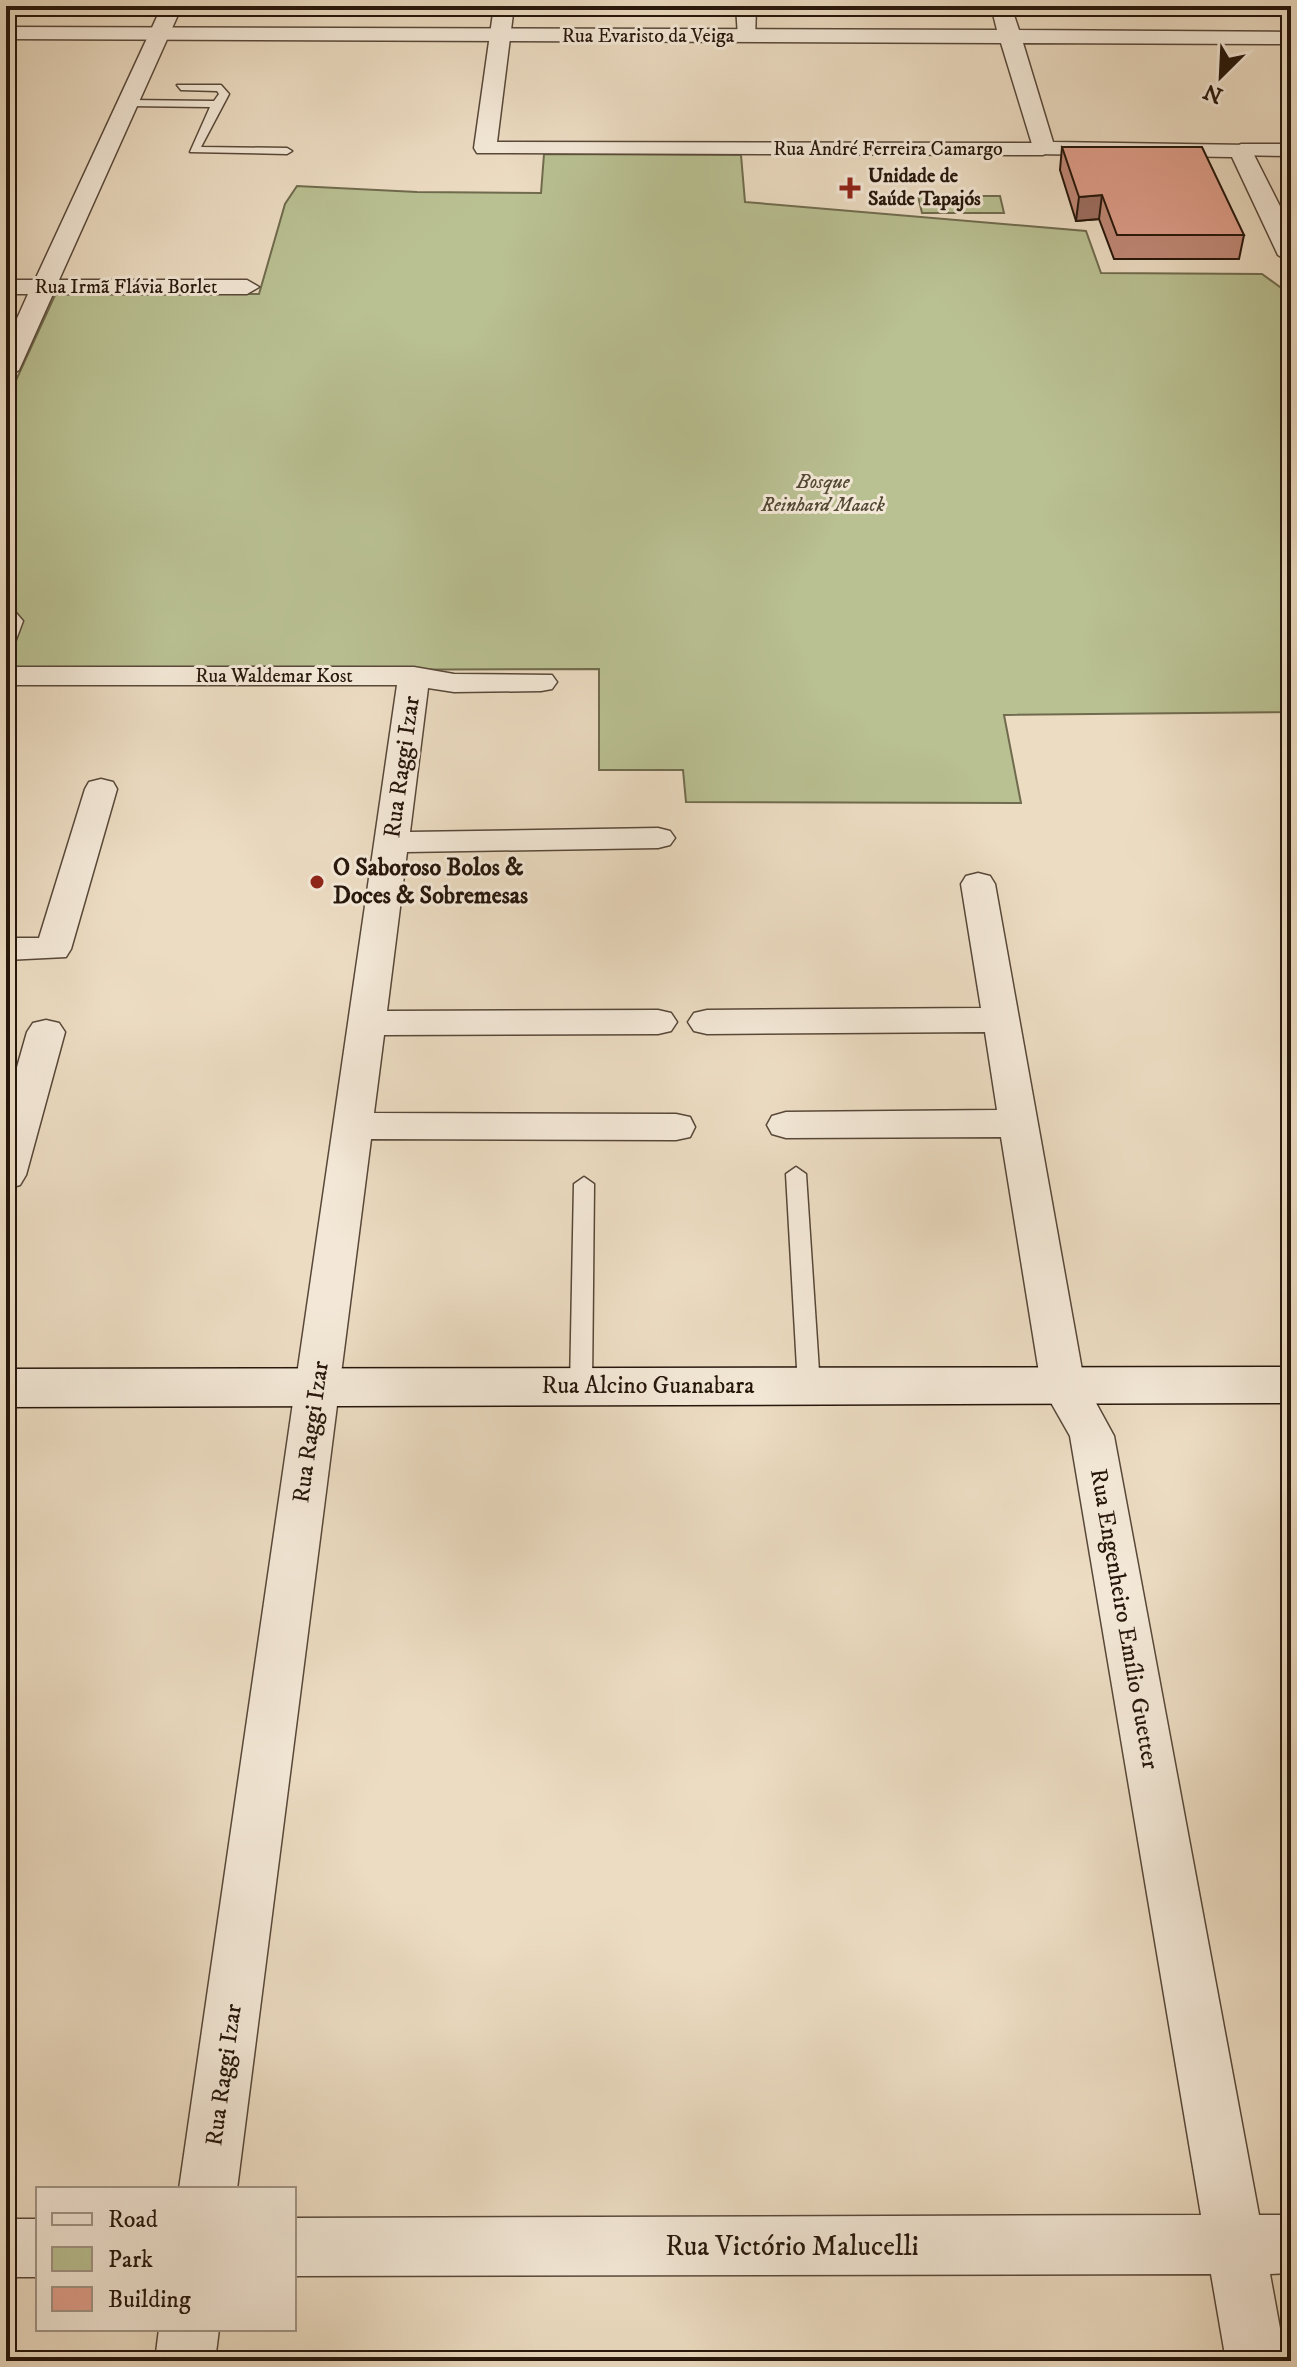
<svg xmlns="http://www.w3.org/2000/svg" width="1297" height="2367" font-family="'IM FELL DW Pica',serif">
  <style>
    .green { fill: #b9c092; stroke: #706b4e; stroke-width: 2 }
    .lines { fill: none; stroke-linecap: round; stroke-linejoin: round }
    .service-casing { stroke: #584839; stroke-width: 3 }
    .minor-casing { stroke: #584839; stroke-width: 3 }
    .tertiary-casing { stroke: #584839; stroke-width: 3 }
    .secondary-casing { stroke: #26160b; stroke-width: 3 }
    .service { fill: #f3e8d7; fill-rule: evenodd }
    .minor { fill: #f3e8d7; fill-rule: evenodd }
    .tertiary { fill: #f3e8d7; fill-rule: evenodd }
    .secondary { fill: #f3e8d7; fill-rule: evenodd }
    .wall { fill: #c18978; stroke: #26160b; stroke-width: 2 }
    .shaded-wall { fill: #9d6f62; stroke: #26160b; stroke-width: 2 }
    .building { fill: #e09f8c; stroke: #26160b; stroke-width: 2 }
    .poi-dot { fill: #8f2418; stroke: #f3e8d7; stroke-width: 3 }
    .labels { text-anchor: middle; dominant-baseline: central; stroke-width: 6; stroke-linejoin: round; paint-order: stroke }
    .far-street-label { font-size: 20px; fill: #26160b; stroke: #f3e8d7 }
    .far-poi-label { font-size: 20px; font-weight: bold; fill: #26160b; stroke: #f3e8d7; text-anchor: start }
    .far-park-label { font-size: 20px; font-style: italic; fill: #524934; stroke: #f3e8d7 }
    .street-label { font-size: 24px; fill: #26160b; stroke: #f3e8d7 }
    .poi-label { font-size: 24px; font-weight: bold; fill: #26160b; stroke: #f3e8d7; text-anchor: start }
    .near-street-label { font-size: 28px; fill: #26160b; stroke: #f3e8d7 }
  </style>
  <rect width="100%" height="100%" fill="#ecdcc2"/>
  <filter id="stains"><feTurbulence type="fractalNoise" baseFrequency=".0025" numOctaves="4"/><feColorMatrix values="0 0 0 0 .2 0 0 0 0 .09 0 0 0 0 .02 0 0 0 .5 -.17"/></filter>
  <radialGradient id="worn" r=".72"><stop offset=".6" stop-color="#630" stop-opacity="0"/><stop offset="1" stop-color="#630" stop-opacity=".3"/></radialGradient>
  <path class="green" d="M544 154 741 155 745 202 1086 231 1101 273 1262 274 1291 295V712L1004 715 1021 803 686 802 683 770H599V669L6 671V402L56 293 259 294 285 204 297 186 417 192 541 193Z
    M918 196H1000L1004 213H922Z"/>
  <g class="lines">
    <defs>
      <path id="service" d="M177 85H221L229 94 201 147 287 148 292 151 287 154 190 152 210 107 128 106 123 103 128 100 214 101 219 94 217 91 181 90Z
        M6 606 11 607 23 621 14 645 6 650Z
        M796 1167 806 1174 820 1386 817 1392H801L798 1386 786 1174Z
        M584 1177 594 1184 592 1386 589 1392H573L570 1386 574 1184Z"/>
      <path id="minor" d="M162 6H182L59 280H247L259 287 247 294H53L19 370 6 378V343L28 294H6V280H35Z
        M494 6H514L497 142 1043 143 1054 149 1043 155 477 153 474 148Z
        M736 6H756L755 41H741L738 37Z
        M1241 144H1291V156L1233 155 1230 150Z
        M6 667H414L454 674 552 675 557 682 552 689 541 691 454 692 428 688 410 832 658 828 670 831 675 838 670 845 658 848 407 852 387 1011 658 1010 671 1013 677 1022 671 1031 658 1034 384 1035 374 1113 676 1114 690 1117 695 1127 690 1137 676 1140 371 1139 237 2189H179L397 685H6Z
        M101 779 113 782 117 789 71 949 66 957 6 960V938H39L85 789 89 782Z
        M978 873 990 876 995 884 1084 1381 1114 1436 1259 2215H1291V2273L1270 2274 1286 2361H1226L1211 2274 294 2276V2218L1201 2215 1070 1436 1041 1385 1001 1137 786 1138 772 1134 767 1125 772 1116 786 1112 997 1110 985 1032 707 1034 694 1031 688 1022 694 1013 707 1010 981 1008 961 884 966 876Z
        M46 1020 59 1023 65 1032 26 1175 20 1185 6 1189V1106L27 1032 33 1023Z
        M6 2219H38V2277H6Z
        M159 2329H219L215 2361H155Z"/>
      <path id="tertiary" d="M991 6H1011L1019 30 1291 32V44L1023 43 1053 142 1249 145 1291 228V263L1278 255 1232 157 1035 154 1001 43 6 39V27L997 30Z"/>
      <path id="secondary" d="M1291 1367V1403L6 1407V1369Z"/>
    </defs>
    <use href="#service" class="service-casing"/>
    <use href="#minor" class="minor-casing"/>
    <use href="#tertiary" class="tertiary-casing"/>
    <use href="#secondary" class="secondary-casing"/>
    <use href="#service" class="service"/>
    <use href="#minor" class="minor"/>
    <use href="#tertiary" class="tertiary"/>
    <use href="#secondary" class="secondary"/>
  </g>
  <path class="wall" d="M1062 147 1244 235 1239 259H1114L1099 219 1076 221 1060 170Z"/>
  <path class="shaded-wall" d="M1102 195 1099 219 1076 221 1079 197Z"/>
  <path class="building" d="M1062 147H1202L1244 235H1117L1102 195 1079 197Z"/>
  <g class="poi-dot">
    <path d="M846 176h8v8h8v8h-8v8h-8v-8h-8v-8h8z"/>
    <circle cx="317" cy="882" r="8"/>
  </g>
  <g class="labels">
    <g class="far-street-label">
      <text x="648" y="36">Rua Evaristo da Veiga</text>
      <text x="888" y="149">Rua André Ferreira Camargo</text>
      <text x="126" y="287">Rua Irmã Flávia Borlet</text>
      <text x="274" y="676">Rua Waldemar Kost</text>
    </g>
    <g class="far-poi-label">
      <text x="868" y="176">Unidade de<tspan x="868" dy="23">Saúde Tapajós</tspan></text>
    </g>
    <g class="far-park-label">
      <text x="823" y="482">Bosque<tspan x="823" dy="23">Reinhard Maack</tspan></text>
    </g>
    <g class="street-label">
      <text transform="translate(402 767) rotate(-82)">Rua Raggi Izar</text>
      <text x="648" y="1386">Rua Alcino Guanabara</text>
      <text transform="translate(311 1432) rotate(-82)">Rua Raggi Izar</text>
      <text transform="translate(1124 1619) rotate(80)">Rua Engenheiro Emílio Guetter</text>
      <text transform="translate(224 2075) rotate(-82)">Rua Raggi Izar</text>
    </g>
    <g class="poi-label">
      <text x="333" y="868">O Saboroso Bolos &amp;<tspan x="333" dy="28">Doces &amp; Sobremesas</tspan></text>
    </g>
    <g class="near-street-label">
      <text x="792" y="2246">Rua Victório Malucelli</text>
    </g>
  </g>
  <rect width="1297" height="2367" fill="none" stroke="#ecdcc2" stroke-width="32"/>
  <rect x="8" y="8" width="1281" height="2351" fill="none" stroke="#26160b" stroke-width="4"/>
  <rect x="16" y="16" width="1265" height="2335" fill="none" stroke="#26160b" stroke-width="2"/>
  <rect x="36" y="2187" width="260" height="144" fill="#f3e8d7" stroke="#a19485" stroke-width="2"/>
  <rect x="52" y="2213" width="40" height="12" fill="#f3e8d7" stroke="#a19485" stroke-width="2"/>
  <text x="108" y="2227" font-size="24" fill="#26160b">Road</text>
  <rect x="52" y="2247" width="40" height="24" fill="#b9c092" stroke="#a19485" stroke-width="2"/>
  <text x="108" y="2267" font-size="24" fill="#26160b">Park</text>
  <rect x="52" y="2287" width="40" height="24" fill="#e09f8c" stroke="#a19485" stroke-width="2"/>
  <text x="108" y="2307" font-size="24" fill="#26160b">Building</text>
  <g transform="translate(1221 76) rotate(204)" stroke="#f3e8d7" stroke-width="6" paint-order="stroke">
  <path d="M0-6L14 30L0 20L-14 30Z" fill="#26160b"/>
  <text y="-12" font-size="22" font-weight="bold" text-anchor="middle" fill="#26160b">N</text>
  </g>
  <rect width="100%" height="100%" filter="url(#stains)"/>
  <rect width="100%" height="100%" fill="url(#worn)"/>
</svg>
